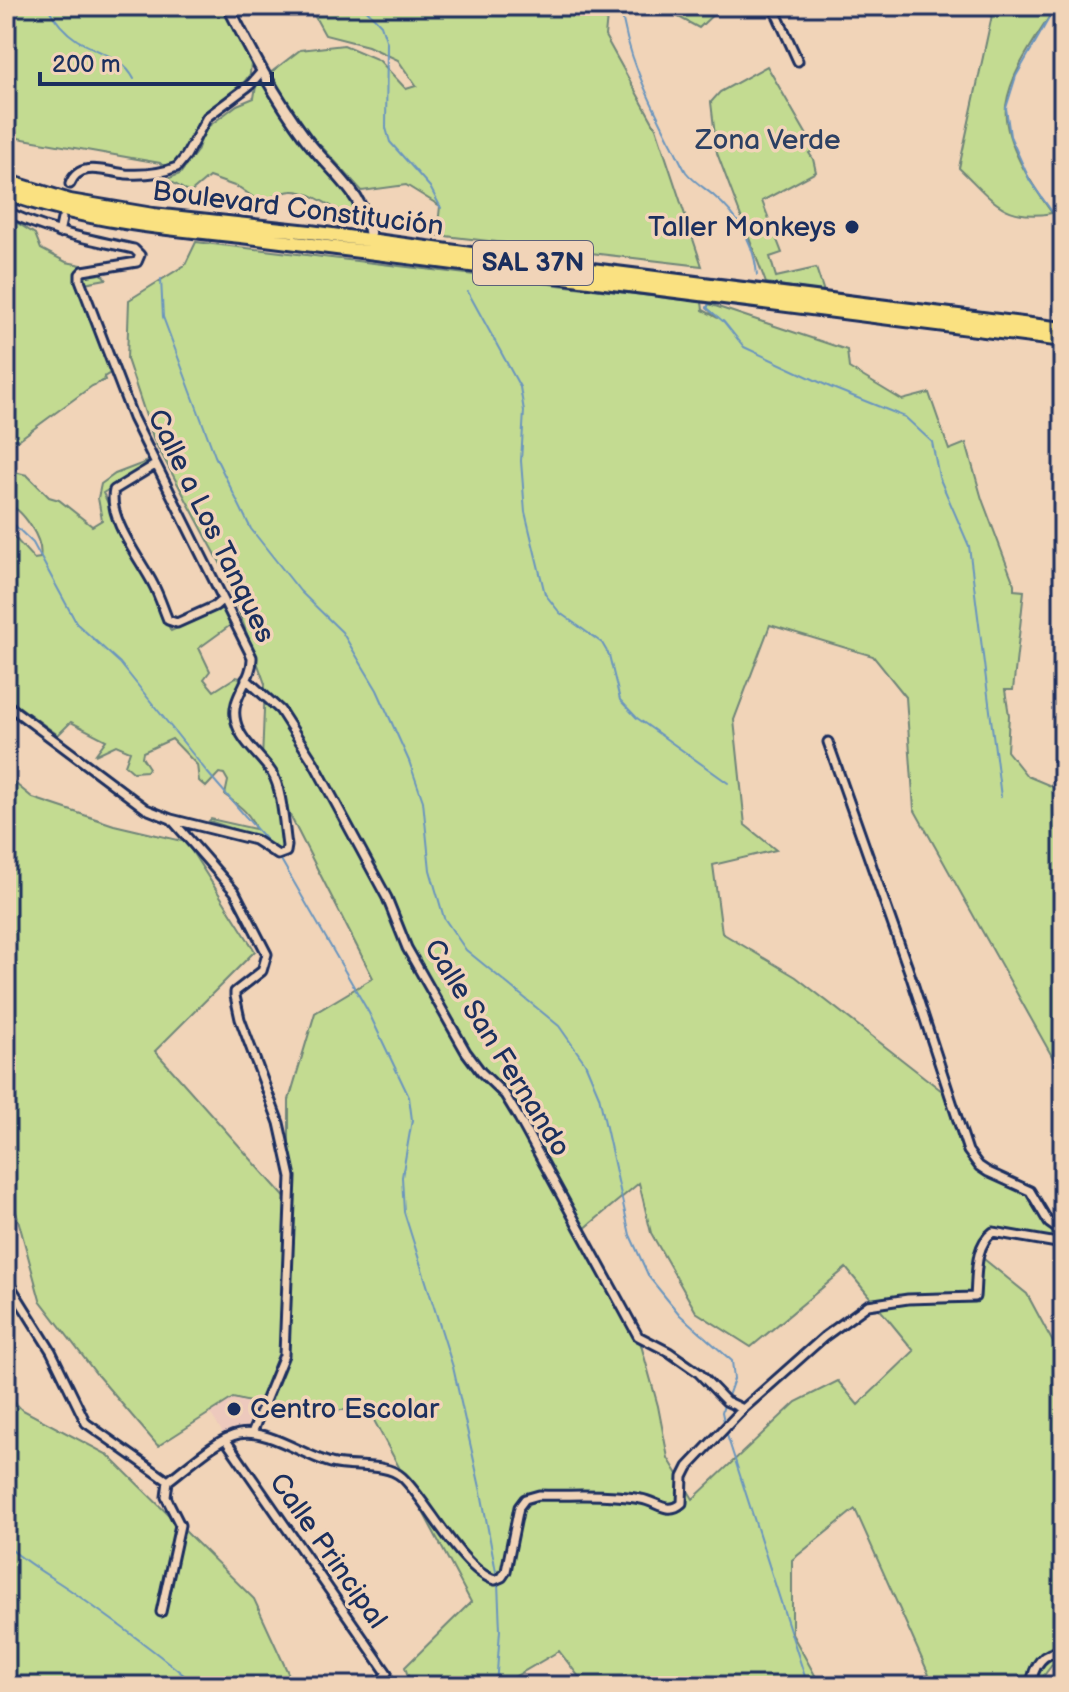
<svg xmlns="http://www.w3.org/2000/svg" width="1069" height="1692" font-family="'Balsamiq Sans',sans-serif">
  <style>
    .built { fill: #edc9bd }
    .green { fill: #c3db91; stroke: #6f8578; stroke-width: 2; fill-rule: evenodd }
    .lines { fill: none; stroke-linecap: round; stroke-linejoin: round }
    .stream { stroke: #6a95be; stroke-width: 2 }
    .minor-casing { stroke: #1b2f5e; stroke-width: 13 }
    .tertiary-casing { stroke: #1b2f5e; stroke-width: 15 }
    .trunk-casing { stroke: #1b2f5e; stroke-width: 18 }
    .minor { stroke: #f1d4b8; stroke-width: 7 }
    .tertiary { stroke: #f1d4b8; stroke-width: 9 }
    .trunk { stroke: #fae181; stroke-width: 12 }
    .poi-dot { fill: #1b2f5e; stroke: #f1d4b8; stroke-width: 3 }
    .labels { text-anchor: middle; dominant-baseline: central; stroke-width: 7; stroke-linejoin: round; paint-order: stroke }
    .shield { fill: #f1d4b8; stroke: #5b6079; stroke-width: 2 }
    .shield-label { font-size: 26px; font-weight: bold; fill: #1b2f5e }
    .park-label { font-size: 28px; fill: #2c4063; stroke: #f1d4b8 }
    .street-label { font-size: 28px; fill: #1b2f5e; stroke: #f1d4b8 }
    .poi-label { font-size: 28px; fill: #1b2f5e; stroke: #f1d4b8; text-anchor: end }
  </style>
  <rect width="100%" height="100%" fill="#f1d4b8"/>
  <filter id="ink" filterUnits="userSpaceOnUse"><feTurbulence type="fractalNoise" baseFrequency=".0125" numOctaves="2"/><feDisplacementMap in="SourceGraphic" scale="16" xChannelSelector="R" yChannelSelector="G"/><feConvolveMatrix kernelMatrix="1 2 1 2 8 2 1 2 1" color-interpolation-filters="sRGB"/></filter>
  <g filter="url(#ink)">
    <path class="built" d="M249 1385 259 1401 258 1408 246 1427 223 1433 208 1410Z"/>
    <path class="green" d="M6 6H223L251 63 250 74 244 82 205 113 180 161 163 166 160 163 6 136Z
      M309 6H608L605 36 656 128 702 266 437 235 440 206 406 185 362 191 323 148 308 135 269 74 300 50 344 45 379 60 406 89 416 86 398 60 368 46 325 35Z
      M658 6H722L699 28Z
      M994 6H1056C1038 36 1011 70 1006 106 1002 141 1033 186 1052 213 1003 222 992 199 959 168Z
      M767 66 815 149 809 153 813 159 816 172 762 201 782 253 770 257 776 277 816 268 824 292 766 283 717 153 711 102 720 92Z
      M257 80C278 91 285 117 297 136 308 156 329 164 342 181 350 191 355 204 360 215 338 218 316 190 292 191 282 191 269 199 260 202L240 188 209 177 190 193 167 179 180 174 197 151 205 129 237 105 254 98Z
      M6 216 35 234 41 249 66 262 97 268 106 279 79 284 112 372 104 377 105 380 92 386 6 449Z
      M196 242 702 302 703 310 718 318 707 308 709 304 847 350 849 368 902 400 929 393 949 450 966 443 982 499 1014 584V590L1024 591 1013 690H1005L1009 715 1007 751 1027 776 1063 791V1076L914 809 906 697 873 656 770 625 734 720 745 825 776 850 713 865 722 933 796 977 951 1098 968 1151 979 1166 1030 1191 1042 1213 1063 1233V1244L993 1232 979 1255 1027 1294 1063 1361V1660L1055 1661 1036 1686H934L855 1509 792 1560V1634L821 1686H586L559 1651 499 1686H411L405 1667 471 1602 368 1409 292 1412 233 1398 158 1446 98 1376 40 1300 13 1201 6 1194V776L33 798 114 825 186 842 255 951 155 1051 289 1202V1100L315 1013 373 978 275 786 284 843V847L279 851 249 834 209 821 211 819 255 829C252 814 237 804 225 795L228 781 224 774 219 773 206 787 199 781 197 765 172 739 143 752 142 757 149 768 147 771 133 772 125 765 130 751 116 745 95 755 106 740 71 722 58 735 6 697V528L34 559 40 558C44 541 23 508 6 504V467L14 472 27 475 49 497 59 500 92 526 102 520 98 498 101 484 115 474 146 462 150 464 103 493 171 631 223 608 232 624 199 648 210 671 204 679 214 691 236 677 241 678C239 688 232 698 230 708 227 730 249 747 262 761L265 684 223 568 154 440 127 359 129 300 185 265ZM639 1183 651 1233 696 1312 751 1347 846 1268 914 1351 858 1405 838 1381 796 1402 693 1499 668 1458 658 1406 636 1327 577 1235Z
      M6 1393 21 1409 108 1455 254 1599 294 1686H6Z"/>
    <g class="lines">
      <path class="stream" d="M47 6C54 19 65 32 77 40 98 53 122 56 134 79
        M363 6 381 25 387 43 386 128 390 142 430 187 441 208
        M621 6C626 53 648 97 669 139 675 149 680 162 686 172 693 181 706 189 714 196 739 217 754 242 757 275
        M1056 6 1016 76 1006 108 1010 136 1030 181 1063 227
        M161 279 163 317 215 456 251 529 300 591 342 632 377 690 409 761 423 801 430 870 444 918 466 950 559 1026 585 1063 599 1096 630 1235 649 1277 680 1315 732 1361 734 1379 727 1399
        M468 292 520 387 524 411 521 461 525 512 545 594 560 613 602 643 609 655 620 700 637 718 728 783
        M709 304 707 308 724 322 744 347 830 387 905 417 932 442 939 477 969 546 1001 797
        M6 517 33 543 77 624 120 663 207 772 272 847
        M1063 826 1060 864 1063 875
        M280 858 369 1013 409 1097 412 1120 402 1177 404 1212 453 1367 481 1492 497 1577
        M724 1405 722 1412 725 1426
        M726 1432 808 1686
        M6 1545C27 1564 50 1576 73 1592 115 1622 157 1652 197 1686
        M496 1686 500 1630 498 1583"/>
      <defs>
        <path id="minor" d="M773 6 798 61
          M70 184C79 160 107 172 126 174 142 175 162 173 177 167L186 156 207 117 250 85 262 71
          M6 211C48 232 89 239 134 249L140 255 137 262 83 271 80 274V280L133 418 252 657C253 681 229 697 236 722 241 742 261 756 272 773 282 788 284 826 287 846L286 852 278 855 255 840 171 819 146 809 6 704
          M59 233 62 219
          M155 465 114 490C107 518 141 560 153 584 159 595 163 608 168 620L177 623 215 606 223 599
          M246 679 280 710 314 763 387 898 407 948 466 1052 481 1072 505 1095 519 1118 638 1336 669 1352 699 1373 726 1401 743 1409
          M828 742 910 974 968 1151 979 1166 988 1172 1030 1191 1049 1223 1063 1233
          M172 820 235 892 267 954 262 971 235 992V996L240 1019 279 1123 291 1177 284 1355 252 1433
          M6 1279 51 1351 86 1423 168 1481C186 1468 217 1438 239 1434 267 1428 304 1456 331 1463 352 1469 385 1462 402 1477 427 1500 462 1571 495 1580L502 1577 506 1571 519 1507 525 1499 539 1495C572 1496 609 1493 641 1499 656 1501 668 1516 682 1503L683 1477 688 1467 743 1409 824 1337 868 1305 908 1299 975 1297C977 1275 974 1246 993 1232L1063 1244
          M225 1439 387 1673 376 1686
          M161 1612 180 1525 166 1497 168 1481
          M1031 1686C1033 1666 1042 1652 1063 1651"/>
        <path id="tertiary" d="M228 6C251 52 275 97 306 139 332 173 366 194 371 240"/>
        <path id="trunk" d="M6 181 70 201 153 215 310 232 552 265 1063 329
          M6 193C83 220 160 228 241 236L1063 340"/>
      </defs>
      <use href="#minor" class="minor-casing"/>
      <use href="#tertiary" class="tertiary-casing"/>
      <use href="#trunk" class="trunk-casing"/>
      <use href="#minor" class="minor"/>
      <use href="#tertiary" class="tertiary"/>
      <use href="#trunk" class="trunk"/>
    </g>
  </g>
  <g class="poi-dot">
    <circle cx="852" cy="227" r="8"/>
    <circle cx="234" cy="1409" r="8"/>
  </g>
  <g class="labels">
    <rect class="shield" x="473" y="241" width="120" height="44" rx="6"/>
    <g class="shield-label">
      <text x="533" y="263">SAL 37N</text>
    </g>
    <g class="park-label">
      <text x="768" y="140">Zona Verde</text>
    </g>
    <g class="street-label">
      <text transform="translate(298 209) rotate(7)">Boulevard Constitución</text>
      <text transform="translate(211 526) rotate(64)">Calle a Los Tanques</text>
      <text transform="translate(497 1048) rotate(58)">Calle San Fernando</text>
      <text transform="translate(328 1551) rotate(55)">Calle Principal</text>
    </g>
    <g class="poi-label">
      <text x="836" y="227">Taller Monkeys</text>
      <text x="250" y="1409" text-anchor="start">Centro Escolar</text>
    </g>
  </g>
  <rect width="1069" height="1692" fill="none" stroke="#f1d4b8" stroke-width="32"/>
  <rect x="16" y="16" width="1037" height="1660" fill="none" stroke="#1b2f5e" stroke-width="3" filter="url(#ink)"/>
  <path d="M40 72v12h232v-12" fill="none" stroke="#1b2f5e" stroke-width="4"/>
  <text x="52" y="72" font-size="24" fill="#1b2f5e" stroke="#f1d4b8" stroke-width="6" paint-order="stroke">200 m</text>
</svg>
